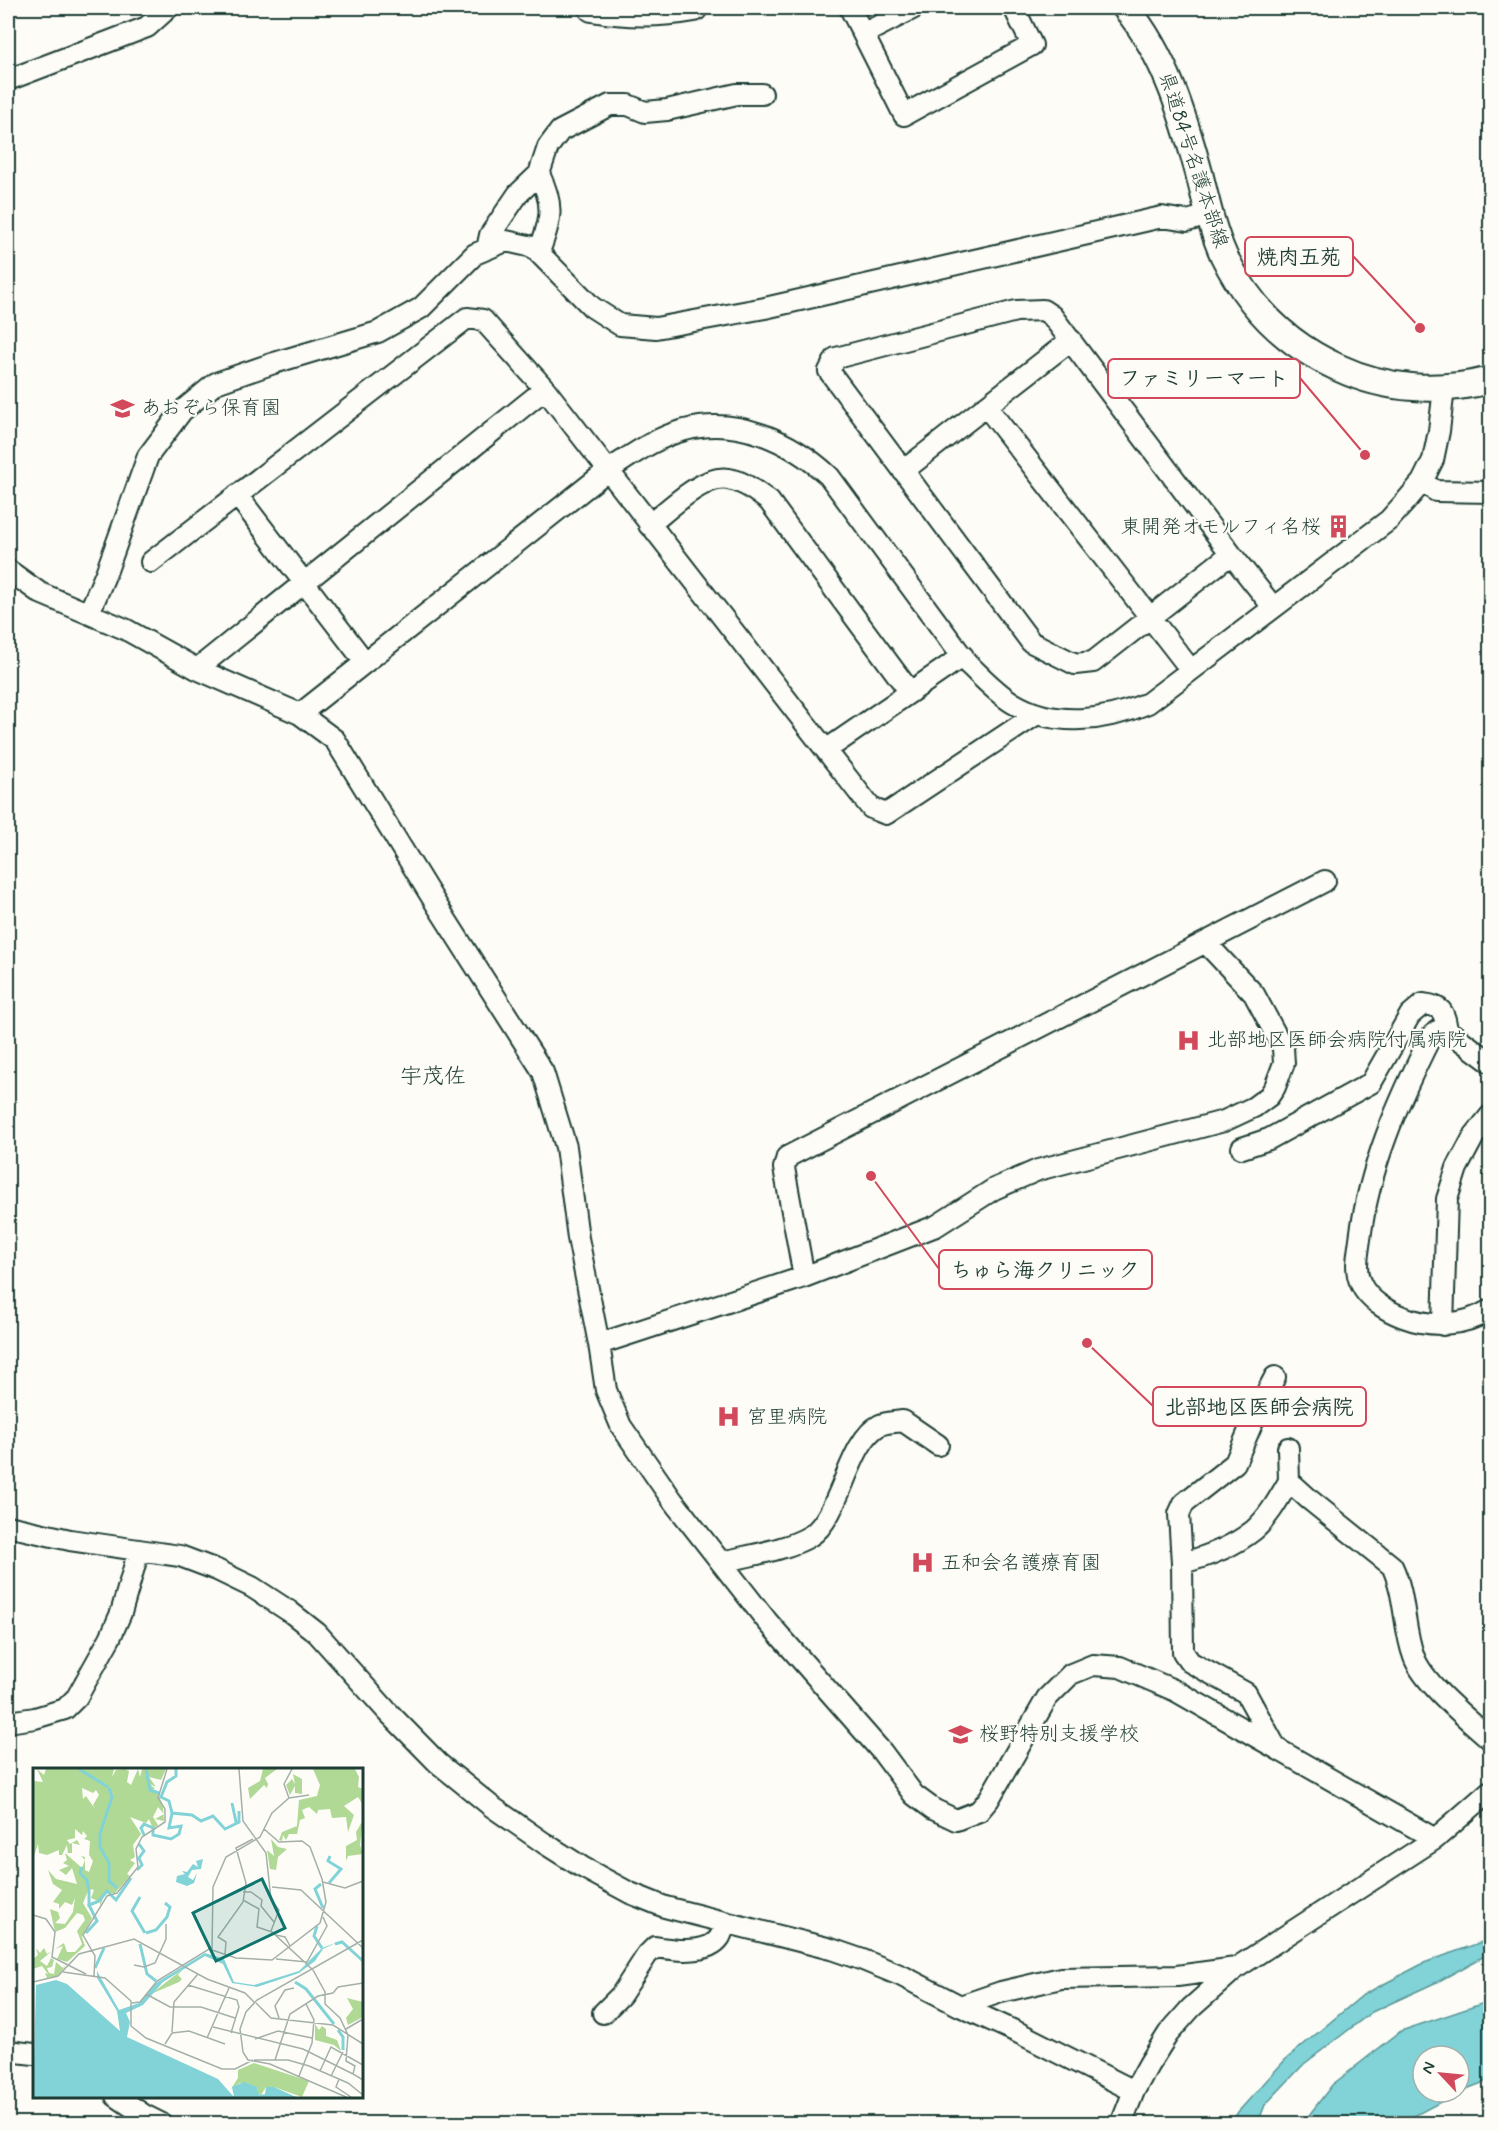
<svg xmlns="http://www.w3.org/2000/svg" width="1498" height="2131" font-family="Mynerve,'Klee One',sans-serif">
  <style>
    .water { fill: #81d3d8; stroke: #5a9796; stroke-width: 1.5; fill-rule: evenodd }
    .lines { fill: none; stroke-linecap: round; stroke-linejoin: round }
    .minor-casing { stroke: #1f3d34; stroke-width: 24 }
    .major-casing { stroke: #1f3d34; stroke-width: 30 }
    .minor { stroke: #fdfcf7; stroke-width: 20 }
    .major { stroke: #fdfcf7; stroke-width: 26 }
    .labels { text-anchor: middle; dominant-baseline: central; stroke-width: 4.5; stroke-linejoin: round; paint-order: stroke }
    .street-label { font-size: 20px; fill: #1f3d34; stroke: #fdfcf7 }
    .poi-label { font-size: 20px; fill: #1f3d34; stroke: #fdfcf7; text-anchor: start }
    .quarter-label { font-size: 22px; fill: #1f3d34; stroke: #fdfcf7 }
    .inset-river { fill: none; stroke: #81d3d8; stroke-width: 3 }
    .inset-road { fill: none; stroke: #a4b0a9; stroke-width: 1.5 }
    .view { fill: #0f766e; fill-opacity: 0.15; stroke: #0f766e; stroke-width: 3 }
    .inset-edge { fill: none; stroke: #1f3d34; stroke-width: 3 }
    .leader { fill: none; stroke: #d1495b; stroke-width: 2 }
    .callout-dot { fill: #d1495b; stroke: #fdfcf7; stroke-width: 2 }
    .callout { fill: #fdfcf7; stroke: #d1495b; stroke-width: 2 }
    .callout-label { font-size: 21px; text-anchor: middle; font-weight: bold; fill: #1f3d34 }
  </style>
  <rect width="100%" height="100%" fill="#fdfcf7"/>
  <filter id="ink" filterUnits="userSpaceOnUse"><feTurbulence type="fractalNoise" baseFrequency=".0167" numOctaves="2"/><feDisplacementMap in="SourceGraphic" scale="12" xChannelSelector="R" yChannelSelector="G"/><feConvolveMatrix kernelMatrix="1 2 1 2 8 2 1 2 1" color-interpolation-filters="sRGB"/></filter>
  <g filter="url(#ink)">
    <path class="water" d="M1490 1939V1953L1439 1981 1372 2012 1304 2064 1265 2105 1258 2123H1231L1238 2112 1285 2060 1363 1995 1424 1963Z
      M1490 2001V2080L1461 2091 1412 2117 1405 2123H1303L1332 2085 1401 2031ZM1423 2056H1459V2092H1423Z"/>
    <g class="lines">
      <defs>
        <path id="minor" d="M850 8 904 115 1032 45 1014 8
          M863 34 914 8
          M8 80 147 27 168 8
          M539 174C555 206 551 219 539 252
          M487 249 490 235 518 194 539 174 548 147 560 131 610 105H628L645 112 667 110 737 94H762
          M1043 310 1052 316 1231 554 1093 662 1075 664 1031 642 829 371 836 358 1016 311Z
          M986 406 1191 670
          M903 471 1071 340
          M1422 482 1436 491 1490 492
          M237 495 365 662
          M649 525C668 510 704 474 728 479 744 481 756 492 769 501L910 692
          M1231 554 1273 607
          M151 562 467 318 483 320 545 389 871 808 886 814 1037 714
          M8 570 40 593 125 629 197 669 300 714 335 740 436 904 543 1072 566 1147 578 1238 599 1344 606 1390 621 1426 673 1501 767 1621 882 1752 914 1795 933 1809 956 1820 979 1811 989 1799 1047 1698 1071 1674 1093 1665 1120 1667 1176 1691 1435 1839
          M89 613 106 573 148 456 182 411 216 383 274 363 378 332 421 308 475 254 506 241 533 247 592 307 620 325 656 328 765 308 1162 217 1187 221 1210 215
          M197 669 545 389
          M300 714 607 471C632 455 656 437 685 430 737 416 791 441 829 476L967 663C982 677 995 692 1013 703 1054 728 1107 721 1148 703L1389 520 1406 501 1422 482 1433 460 1439 431 1444 388
          M826 750 963 656
          M1490 1062 1447 1030 1437 1031 1430 1038C1398 1102 1369 1167 1360 1239 1358 1255 1354 1270 1361 1284 1368 1300 1387 1311 1403 1317 1432 1328 1464 1326 1490 1310
          M1242 1148 1269 1139 1371 1083 1410 1015 1423 1004C1442 1006 1444 1011 1447 1030
          M804 1277 784 1168 787 1157 1325 881
          M1443 1325 1447 1199 1457 1168 1474 1136 1490 1116
          M599 1344 804 1277 936 1226 994 1189 1038 1170 1224 1121 1254 1107 1269 1096 1275 1087 1284 1063 1283 1048 1254 994 1206 943
          M1288 1448 1289 1481 1310 1500 1392 1566C1406 1595 1403 1628 1414 1657 1424 1684 1468 1719 1490 1739
          M8 1526 70 1540 180 1556 217 1570 252 1587 289 1611 317 1633 386 1710 438 1763 491 1806 544 1843 582 1867 630 1893 665 1907 831 1949 863 1960 902 1976 960 2006 1019 2033 1134 2091
          M722 1562C746 1556 790 1549 810 1536 841 1517 848 1441 880 1425 886 1422 896 1422 903 1421L938 1445
          M1182 1563C1206 1557 1234 1546 1254 1530 1269 1517 1279 1498 1289 1481
          M8 1722 35 1718 65 1709 77 1697 110 1638 121 1613 139 1550
          M1275 1746 1246 1693 1190 1662 1183 1652 1182 1563 1179 1514 1184 1503 1235 1463 1259 1407 1275 1377
          M960 2006 1001 1992 1061 1978 1177 1976 1236 1968
          M603 2013 621 1995 647 1955 655 1947C673 1950 708 1955 720 1937 722 1933 724 1927 726 1923
          M8 2051 34 2054
          M116 2096 144 2115 162 2124
          M1121 2124 1134 2091 1149 2064 1168 2034 1191 2008 1236 1968 1435 1839 1490 1791"/>
        <path id="major" d="M592 8C626 14 661 14 694 8
          M1126 8C1165 55 1183 115 1199 173 1206 201 1212 230 1224 256 1249 307 1287 345 1339 368 1386 390 1440 393 1490 380"/>
      </defs>
      <use href="#minor" class="minor-casing"/>
      <use href="#major" class="major-casing"/>
      <use href="#minor" class="minor"/>
      <use href="#major" class="major"/>
    </g>
  </g>
  <defs>
    <symbol id="school-bare" viewBox="-9 -9 18 18"><path d="M0-5L7-2L0 1L-7-2ZM-4 1L0 2.5L4 1V4Q0 6-4 4Z" fill="#d1495b" stroke="#fdfcf7" stroke-width="2.5" paint-order="stroke"/></symbol>
    <symbol id="building-bare" viewBox="-9 -9 18 18"><path d="M-4-6H4V6H1V3H-1V6H-4ZM-2.5-4.3h1.7v1.8h-1.7ZM.8-4.3h1.7v1.8H.8ZM-2.5-1h1.7V.8h-1.7ZM.8-1h1.7V.8H.8Z" fill="#d1495b" stroke="#fdfcf7" stroke-width="2.5" paint-order="stroke"/></symbol>
    <symbol id="hospital-bare" viewBox="-9 -9 18 18"><path d="M-5-5h3v3.5h4V-5h3V5h-3V1.5h-4V5h-3Z" fill="#d1495b" stroke="#fdfcf7" stroke-width="2.5" paint-order="stroke"/></symbol>
  </defs>
  <g fill-rule="evenodd">
    <use href="#school-bare" x="106" y="392" width="33" height="33"/>
    <use href="#building-bare" x="1322" y="510" width="33" height="33"/>
    <use href="#hospital-bare" x="1172" y="1024" width="33" height="33"/>
    <use href="#hospital-bare" x="712" y="1400" width="33" height="33"/>
    <use href="#hospital-bare" x="906" y="1546" width="33" height="33"/>
    <use href="#school-bare" x="944" y="1718" width="33" height="33"/>
  </g>
  <g class="labels">
    <g class="street-label">
      <text transform="translate(1193 160) rotate(72)">県道84号名護本部線</text>
    </g>
    <g class="poi-label">
      <text x="141" y="408">あおぞら保育園</text>
      <text x="1321" y="527" text-anchor="end">東開発オモルフィ名桜</text>
      <text x="1207" y="1040">北部地区医師会病院付属病院</text>
      <text x="747" y="1417">宮里病院</text>
      <text x="941" y="1563">五和会名護療育園</text>
      <text x="979" y="1734">桜野特別支援学校</text>
    </g>
    <g class="quarter-label">
      <text x="433" y="1077">宇茂佐</text>
    </g>
  </g>
  <g transform="translate(33 1768)">
    <rect width="330" height="330" fill="#fdfcf7"/>
    <path d="M4 1 11 7 13 1H81L79 9 83 2 92 1 96 3 94 14 98 17 105 1 107 9 109 1H133L128 12 116 9 123 19 117 16 122 21 117 22 125 24 130 39 131 53 122 51 131 46 125 39 120 49 125 57 120 61 116 51 113 55 97 49 108 66 100 77 102 89 97 92 102 95 94 106 97 108 82 125H72L67 138V134L55 139 65 133 58 130 61 122 56 121 50 135 59 150 49 169 52 178 34 194 24 191 30 178 22 181 31 175 34 184H42L49 176 44 163 52 152 50 147 44 145 32 160 22 164 17 141 25 144 27 150 22 155 32 156 40 144 42 130 39 137 32 134 26 141V136L20 134 29 122 20 116 15 102 23 111 44 116 39 100 33 107 26 102 36 98 30 95 34 92 32 85 49 100 52 92 48 88 52 89V102L56 104 60 93 56 87 57 73 51 71 54 68 50 63 49 67 42 61V70L34 72 37 76 44 72 47 77 39 75V85H35L34 77 29 87H26V82L14 87 6 85 5 76 1 88V2V13L10 14ZM49 20 60 25 63 22 66 27 60 37 62 41 53 28 50 31ZM230 1H244L232 10 235 16 234 20 231 17 217 31 215 20 227 13ZM280 1H322L326 9 325 19 330 21V37L325 29 311 38 321 47 315 64 313 49 299 50 297 41 285 42 284 46 276 39 269 42 272 50 267 52 264 66H256L253 72 250 67 249 73 246 72 249 64 264 58 266 32 284 28 287 17ZM260 6 269 11V26L262 25V18L257 27 253 17 259 11 262 16ZM330 52 327 77 330 86 315 88 313 93V78L324 72 323 64ZM238 71 245 79 254 81 245 89 243 102 237 101 234 82 241 88ZM3 180 7 185 11 180 14 186 19 183 7 193 14 198 18 190 21 192 19 199 14 200 16 205 21 206 23 194 30 200 34 196 25 208 14 210 12 205 15 206 9 198 0 201V191L5 187ZM150 201 145 207 149 211 146 214 118 226ZM314 230 330 234V249L315 257 313 250 320 241ZM282 256 286 262 289 258 293 261V268L304 272 308 283 301 277 282 272ZM221 295 276 313 269 329 241 319H233L228 327 223 326 225 321 207 315 198 321 205 310V302Z" fill="#b0d996" fill-rule="evenodd"/>
    <path d="M170 91 168 101 159 102 155 109 160 112 164 105 161 115 154 118 143 114 144 108 152 106 149 103 154 104 160 96 165 99 163 93ZM305 174 290 181 282 193 266 205 224 219 199 215 190 196 172 188 130 214 110 237 93 245 97 254 94 269 185 311 201 329 199 319 211 314 224 319 226 327 232 326 233 319H241L263 329H0L3 217 23 212 34 216 87 263 84 243 64 210V203L86 242 106 235 123 215 172 185 191 191 201 214 221 217 266 203 289 180Z" fill="#81d3d8"/>
    <path class="inset-river" d="M46 1 75 19M113 1 117 22 126 25M143 1V8L134 14 128 29 136 33 139 45 159 47 168 53 180 48 192 61 206 54V43M76 20 79 29 67 66V79L76 95V113L84 120M199 35 203 54M111 67 108 60 111 56 120 60V67L138 71 146 66 148 58 136 60 139 45M49 99 47 105 54 112 56 123V139M104 102 109 97 106 90 111 83 106 76M296 115 308 101 295 93 297 88M288 116 282 121 290 140M107 129 99 143 112 165M284 158 281 168 289 180M53 165 64 153 56 137 66 133 74 123 83 132 98 110M113 165 123 162 134 149 137 139 132 135M107 176 114 206 123 213M302 176 309 174 330 193M62 200 71 180M262 214 273 221 301 256M305 262 310 269V282"/>
    <path class="inset-road" d="M206 1 210 53 233 85 238 131 246 142 238 163 280 202 292 224V236L307 250 315 267 313 293 322 298 320 306 330 312M256 30 251 16 259 1M290 114 312 120 330 113M239 119 268 122 330 180M210 124H218L229 132 228 138 241 154M210 132 226 141 224 159 239 164M0 147 13 151 22 164 19 189 53 206M243 167 252 169 257 178M179 181 180 119 193 89 227 69 239 45 256 30 276 27M192 186 193 174 185 169 210 134 213 115 203 80 220 71M243 191 274 194 294 158 290 149M101 197 111 199 122 195 133 171V156M30 204 72 210 98 233V258L113 270 189 301H202L220 292M61 208 62 188 50 167 74 128 84 125 105 99 103 81 109 69 132 54V41L125 30 134 1M0 214 25 208 46 186 101 171 174 211 212 225 222 235M155 217 204 232 206 239 198 265M113 226 137 239H168L202 250M99 235 107 234 124 213 176 181 203 190 239 192 287 155 293 134 289 111 277 79 269 73 246 74 231 61M223 235 238 250 300 257 330 276M246 250 242 238 252 222 261 220M180 259 270 281 320 306M313 261 330 251M139 264 141 234 165 206M174 270 196 220M222 271 245 263 279 270M132 276 139 265 156 263 192 276M221 292H255L276 298 315 315 330 327M242 292 257 246 285 228 300 225 305 219 330 215M287 303 298 279 330 297M266 308 279 275 281 252 273 236M298 308 310 284M306 311 303 319 318 329M313 329 237 296 215 292 210 284 207 261 213 244 224 232 330 172"/>
    <path class="view" d="M229 111 252 160 183 193 160 145Z"/>
    <rect width="330" height="330" class="inset-edge"/>
  </g>
  <path class="leader" d="M1420 328L1353 256M1365 455L1300 378M871 1176L939 1269M1087 1343L1153 1406"/>
  <g class="callout-dot">
    <circle cx="1420" cy="328" r="6"/>
    <circle cx="1365" cy="455" r="6"/>
    <circle cx="871" cy="1176" r="6"/>
    <circle cx="1087" cy="1343" r="6"/>
  </g>
  <g class="callout">
    <rect x="1245" y="237" width="108" height="39" rx="6"/>
    <rect x="1108" y="359" width="192" height="39" rx="6"/>
    <rect x="939" y="1250" width="213" height="39" rx="6"/>
    <rect x="1153" y="1387" width="213" height="39" rx="6"/>
  </g>
  <g class="callout-label">
    <text x="1299" y="264">焼肉五苑</text>
    <text x="1204" y="385">ファミリーマート</text>
    <text x="1045" y="1277">ちゅら海クリニック</text>
    <text x="1259" y="1414">北部地区医師会病院</text>
  </g>
  <rect width="1498" height="2131" fill="none" stroke="#fdfcf7" stroke-width="30"/>
  <rect x="15" y="15" width="1468" height="2101" fill="none" stroke="#1f3d34" stroke-width="2" filter="url(#ink)"/>
  <g transform="translate(1441 2074) rotate(296)"><circle r="28" fill="#fdfcf7" stroke="#a4b0a9" stroke-width="1.5"/>
  <path d="M0-4.5L10 22L0 15L-10 22Z" fill="#d1495b"/>
  <text y="-9" font-size="16" font-weight="bold" text-anchor="middle" fill="#1f3d34">N</text>
  </g>
</svg>
